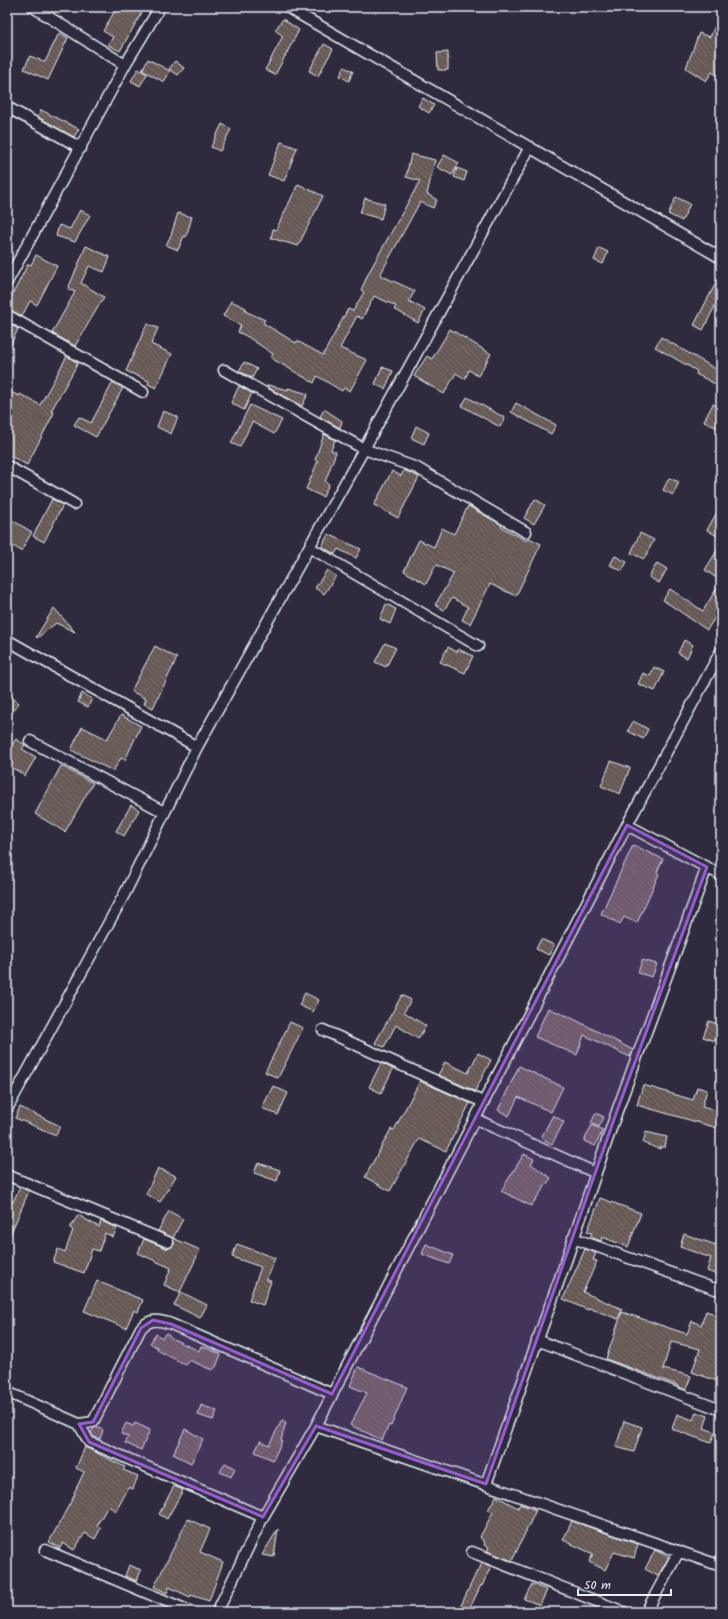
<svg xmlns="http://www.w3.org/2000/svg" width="728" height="1619" font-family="Kalam,sans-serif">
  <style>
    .building { fill: url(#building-back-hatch); stroke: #e8f1f8 }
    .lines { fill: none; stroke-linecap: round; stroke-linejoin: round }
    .minor-casing { stroke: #e8f1f8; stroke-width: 13 }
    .minor { stroke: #2f2a3d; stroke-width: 10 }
    .marked { fill: #965dcd; fill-opacity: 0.2; stroke: #965dcd; stroke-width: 3; stroke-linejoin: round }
  </style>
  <defs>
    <pattern id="building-back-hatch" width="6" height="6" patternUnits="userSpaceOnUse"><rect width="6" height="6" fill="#665854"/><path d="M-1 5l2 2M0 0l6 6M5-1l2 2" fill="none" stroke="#7c706d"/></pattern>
  </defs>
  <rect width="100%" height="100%" fill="#2f2a3d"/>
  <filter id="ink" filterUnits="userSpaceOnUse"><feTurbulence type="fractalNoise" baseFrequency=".025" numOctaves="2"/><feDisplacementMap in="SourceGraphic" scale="8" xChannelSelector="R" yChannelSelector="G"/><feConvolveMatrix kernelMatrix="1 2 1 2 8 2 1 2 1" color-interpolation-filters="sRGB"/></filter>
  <g filter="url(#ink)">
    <path class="building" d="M117 7H145L120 51 108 45 113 37 103 31Z
      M721 13V79L712 72 706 81 686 68 699 33 710 37Z
      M283 19 299 30 275 75 265 70 283 36 275 30Z
      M59 33 68 38 48 80 24 69 30 56 45 62Z
      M324 44 333 49 318 76 309 71Z
      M448 52V70H438L437 53Z
      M148 59 170 71 164 82 142 70Z
      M175 61 184 68 178 75 169 69Z
      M344 67 353 71 349 81 340 76Z
      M138 69 147 74 140 86 131 81Z
      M423 98 434 105 429 113 418 106Z
      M41 110 79 129 74 137 38 117Z
      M222 124 231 129 220 151 211 147Z
      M281 142 297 148 284 181 268 175Z
      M411 154 435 160 427 194 437 200 433 208 420 202 380 275 415 291 409 301 425 310 418 323 394 309 396 306 374 296 362 319 357 316 340 348 367 360 350 391 344 388 342 391 317 376 314 383 271 358 273 354 248 337 238 332 241 325 223 316 231 301 246 308 245 311 265 320 263 323 296 343 297 341 323 355 348 309 353 311 364 292 361 290 369 272 420 181 406 177Z
      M444 155 459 163 452 175 437 167Z
      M457 168 467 172 464 181 454 177Z
      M298 184 323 196 298 246 271 238 273 229 276 230Z
      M676 197 690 204 682 221 668 214Z
      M365 198 385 204 381 219 360 213Z
      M80 210 90 215 75 242 56 236 59 225 70 229Z
      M178 213 192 217 186 237 184 236 178 250 166 245 171 235Z
      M86 246 110 257 104 272 89 266 81 283 104 297 75 346 52 333 75 292 68 289Z
      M599 248 608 252 603 264 594 260Z
      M36 255 57 266 37 305 30 301 22 316 7 309V305L28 264 31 265Z
      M721 273V294L703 330 694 325Z
      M7 322 18 329 7 353Z
      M147 324 158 328 151 344 172 354 156 388 148 384 149 381 126 371Z
      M450 329 491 354 478 376 469 370 465 379 456 373 444 394 414 376 427 356 432 359Z
      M661 337 721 372V387L696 374 697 371 655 347Z
      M67 356 78 363 51 411 54 413 27 465 7 454V390L19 396 20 394 40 405Z
      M244 362 257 369 252 378 239 371Z
      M382 367 393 371 385 389 375 384Z
      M113 382 123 388 96 437 74 425 79 417 91 423Z
      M268 385 288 390V388L308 394 302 406 267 387Z
      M239 386 252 393 244 410 231 403Z
      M467 397 505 418 500 427 462 406Z
      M516 403 556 425 551 434 511 412Z
      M713 404 721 408V430L704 421Z
      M250 405 282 420 274 434 252 422 240 447 231 443Z
      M324 409 342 421 340 428 320 417Z
      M163 411 178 417 171 434 157 427Z
      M416 426 429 433 424 444 411 438Z
      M324 434 335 440 331 450 336 452 325 482 329 484 323 497 306 489 318 461 315 460Z
      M404 470 419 477 398 518 374 505 392 471 401 476Z
      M669 478 679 482 673 495 663 490Z
      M52 499 63 505 44 542 33 536Z
      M535 499 545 505 534 524 524 518Z
      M721 505V538L707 530Z
      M468 506 502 525 501 527 527 541 529 538 541 544 516 596 490 584 470 624 462 620 468 607 452 598 444 610 435 605 454 573 436 565 426 584 404 571 419 540 434 547 442 528 454 534Z
      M12 520 32 532 21 551 7 542V528Z
      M640 533 654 540 644 559 631 553Z
      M328 534 361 549 356 558 338 549 335 554 322 547Z
      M721 544V608L707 630 663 600 670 589 703 611 721 581 705 570Z
      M615 556 627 562 622 571 610 565Z
      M657 563 667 569 659 583 649 577Z
      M327 570 336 576 324 594 315 588Z
      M386 604 396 609 390 624 380 619Z
      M54 608 75 632 56 623 37 638 36 637Z
      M684 640 693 645 687 658 678 653Z
      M385 643 396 648 386 667 375 662Z
      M155 646 177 658 153 708 144 704 146 699 131 691Z
      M448 647 457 652 458 649 473 656 465 673 440 662Z
      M654 667 664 672 655 691 638 684 643 673 650 676Z
      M7 693 19 703 7 719Z
      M82 693 92 699 88 707 78 702Z
      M121 715 141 726 125 760 121 758 113 771 71 750 82 727 107 739Z
      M633 721 648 729 643 739 628 731Z
      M16 739 25 745 22 749 36 757 25 776 7 764V752Z
      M611 761 630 768 620 794 601 786Z
      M61 766 93 783 65 832 35 814Z
      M131 805 139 810 124 836 116 831Z
      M633 845 663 859 657 872 659 874 637 923 624 917 620 924 601 914Z
      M541 939 554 945 549 955 536 949Z
      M642 960 657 964 652 977 638 973Z
      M305 993 319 1000 313 1012 299 1005Z
      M402 995 411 1000 404 1012 426 1026 418 1039 396 1025 384 1047 375 1043Z
      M548 1008 566 1016V1015L633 1050 630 1057 584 1035 577 1055 535 1037Z
      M709 1021 721 1025V1038L716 1036 715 1041 703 1037Z
      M290 1022 303 1028 278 1078 265 1072Z
      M478 1053 491 1060 475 1091 438 1075 445 1062 468 1073Z
      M381 1063 393 1069 381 1093 369 1087Z
      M519 1066 563 1087 551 1112 518 1097 509 1116 498 1110Z
      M420 1081 470 1103 446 1151 419 1139 390 1191 365 1177 391 1129 394 1130Z
      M643 1085 693 1100 697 1087 707 1090 702 1107 721 1112V1129L637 1105Z
      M273 1086 288 1093 278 1115 262 1108Z
      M20 1107 60 1126 56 1135 15 1118Z
      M596 1113 604 1117 599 1127 591 1123Z
      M553 1115 564 1122 552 1144 541 1138Z
      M592 1125 603 1130 595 1146 584 1141Z
      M646 1132 667 1137 665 1147H660V1149L643 1143Z
      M524 1154 534 1159 531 1164 551 1178 531 1206 501 1191Z
      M258 1163 280 1170 277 1181 254 1173Z
      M158 1168 176 1176 160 1202 146 1194Z
      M20 1187 29 1191 7 1242V1200L13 1202Z
      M600 1198 641 1213 628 1247 602 1237 601 1241 590 1237 592 1233 587 1232Z
      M169 1211 183 1219 173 1238 200 1250 180 1292 164 1285 171 1268 138 1253 144 1239 166 1248H169L174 1245 173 1238 158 1231Z
      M78 1215 99 1227 101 1221 117 1228 113 1237 105 1233 99 1251 92 1249 84 1273 53 1262 58 1249 65 1252 73 1230 70 1228Z
      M684 1234 716 1245 719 1234H721V1276L707 1271 711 1258 680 1247Z
      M237 1244 275 1258 266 1280 271 1281 263 1305 249 1300 261 1267 232 1257Z
      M426 1244 453 1255 449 1264 422 1254Z
      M585 1249 596 1253 593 1260 597 1261 583 1292 622 1309 618 1319 589 1308 588 1310 563 1299Z
      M97 1281 143 1300 138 1312 134 1310 126 1328 84 1311Z
      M181 1292 207 1305 200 1318 174 1305Z
      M706 1311 721 1316V1372L717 1381 692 1372 700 1349 671 1342 663 1369 691 1376 686 1390 677 1386V1385L606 1359 622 1312 687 1334 692 1321 701 1325Z
      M166 1333 173 1339 199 1351 201 1346 221 1354 216 1367 212 1370 189 1360 186 1365 157 1350 158 1348 150 1343 156 1334 162 1338Z
      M358 1367 407 1387 391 1426 389 1425 382 1440 350 1425 367 1393 350 1386Z
      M201 1405 217 1411 213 1420 198 1415Z
      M696 1412 708 1416 704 1428 715 1432 711 1443 672 1429 677 1414 693 1420Z
      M282 1420 286 1422 281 1440 282 1441 273 1460 255 1452 260 1441 269 1445Z
      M624 1421 642 1427 634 1452 616 1447Z
      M126 1423 133 1426 135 1423 150 1430 141 1450 125 1443 128 1437 121 1434Z
      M96 1427 103 1430 100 1439 94 1437 91 1433 93 1429Z
      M185 1429 203 1439 191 1463 173 1454Z
      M85 1447 125 1467 123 1470 138 1476 133 1489 129 1487 116 1511 108 1506 97 1525 101 1528 95 1539 85 1533 74 1550 63 1543 60 1548 49 1542 75 1494 74 1493 84 1472 76 1468Z
      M225 1463 235 1468 231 1477 220 1472Z
      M174 1486 183 1490 167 1519 159 1514Z
      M496 1496 518 1508 520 1504 536 1510 512 1561 487 1551 489 1547 484 1545 485 1543 480 1537 493 1512 488 1510Z
      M188 1519 210 1529 200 1552 223 1562 209 1601 191 1595 190 1597 169 1587 167 1593 154 1587Z
      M572 1521 638 1544 634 1558 614 1552 605 1570 589 1562 593 1554 563 1540Z
      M278 1529 274 1557 262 1555Z
      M655 1550 669 1557 658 1576 645 1569Z
      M482 1563 491 1566 482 1586 481 1585 468 1612H458L477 1571 478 1572Z
      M129 1565 141 1570 137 1581 125 1576Z
      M532 1584 547 1590 540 1605 524 1599Z"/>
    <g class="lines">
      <defs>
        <path id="minor" d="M33 7 125 65
          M287 7 721 258
          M7 107 81 148
          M7 282 125 65 160 7
          M7 315 143 392
          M224 370 364 449 417 468 526 532
          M7 466 74 504
          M309 547 478 646
          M7 640 197 747
          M30 741 164 812
          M627 825 721 875
          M323 1030 483 1102
          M7 1109 125 893 197 747 364 449 530 147
          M475 1119 596 1173
          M7 1175 168 1242
          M573 1238 721 1291
          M537 1340 721 1410
          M7 1392 79 1424 93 1422 141 1328C150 1318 160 1320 171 1324L332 1394
          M79 1424 89 1442 263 1517
          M316 1426 721 1566
          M486 1484 566 1261 617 1111 707 867
          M45 1550 192 1612
          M472 1552 624 1612
          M217 1612 263 1517 316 1426 627 825 721 651
          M646 1612 679 1551"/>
      </defs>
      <use href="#minor" class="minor-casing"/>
      <use href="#minor" class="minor"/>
    </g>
  </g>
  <path class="marked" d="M627 825 707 867 617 1111 486 1484 316 1426 263 1517 89 1442 79 1424 93 1422 141 1328 153 1320 171 1324 332 1394Z"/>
  <rect width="728" height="1619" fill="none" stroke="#2f2a3d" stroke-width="24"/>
  <rect x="12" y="12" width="704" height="1595" fill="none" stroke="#e8f1f8" stroke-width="1.5" filter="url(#ink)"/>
  <path d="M578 1589v6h93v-6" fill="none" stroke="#e8f1f8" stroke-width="2"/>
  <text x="584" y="1589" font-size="12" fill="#e8f1f8" stroke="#2f2a3d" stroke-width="3" paint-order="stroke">50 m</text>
</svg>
